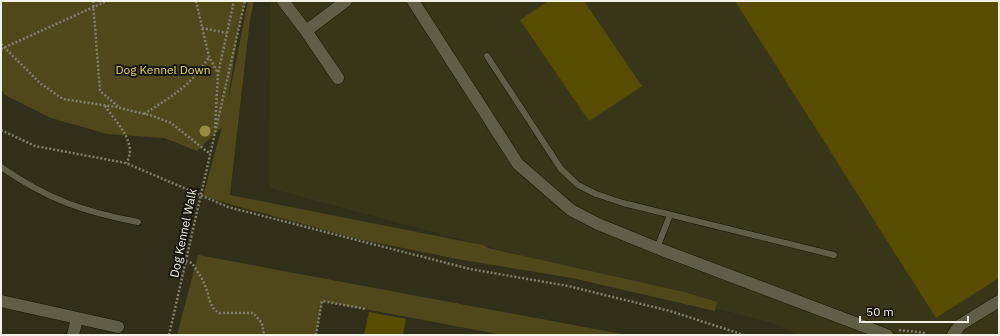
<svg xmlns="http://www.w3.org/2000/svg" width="1000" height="336" font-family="'IBM Plex Sans',sans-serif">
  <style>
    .built { fill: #393519 }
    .green { fill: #50481b }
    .building { fill: #574c00 }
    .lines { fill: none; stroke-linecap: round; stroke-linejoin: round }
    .service-casing { stroke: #191603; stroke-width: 7 }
    .minor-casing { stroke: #191603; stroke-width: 13 }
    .path { stroke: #817f6d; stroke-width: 2.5; stroke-dasharray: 2 2; stroke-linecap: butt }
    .service { stroke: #615e48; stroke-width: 6 }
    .minor { stroke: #615e48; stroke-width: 12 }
    .tree { fill: #988c41 }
    .labels { text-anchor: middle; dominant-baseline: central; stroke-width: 4; stroke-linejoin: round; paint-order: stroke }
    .park-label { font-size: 12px; fill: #edd862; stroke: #17160d }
    .street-label { font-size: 12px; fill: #f3f1e5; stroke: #17160d }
  </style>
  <rect width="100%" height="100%" fill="#312e19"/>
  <path class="built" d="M270 1H999V335H798L775 324 269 188Z"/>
  <path class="green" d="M1 1H245L238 33 227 106 248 1H254L250 19 230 195 483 245 488 248 684 292 717 302 715 311 572 278 457 259 358 239 236 206 203 196 222 127 197 151 164 138 107 134 51 118 5 95 1 88Z
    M198 255 627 335H503L322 301 316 335H177Z"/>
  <path class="building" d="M548 1H584L642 86 589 121 520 20Z
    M735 1H999V278L936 318Z
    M369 312 406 319 403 335H364Z"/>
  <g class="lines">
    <defs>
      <path id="service" d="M487 56 561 169 578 185 596 194 623 203 834 255
        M1 167C47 199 84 212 138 222
        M657 248 670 215"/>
      <path id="minor" d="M283 1 306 31 338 78
        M413 1 518 164 571 210 598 224 657 248 887 335
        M306 31 346 1
        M1 301 118 327
        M73 335 77 318
        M953 335 960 325 999 301"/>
    </defs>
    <use href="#service" class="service-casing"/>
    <use href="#minor" class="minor-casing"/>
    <path class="path" d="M93 1 100 91 119 107
      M196 1 209 57 218 73
      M202 28 227 33
      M1 44 41 84 63 99 116 107 153 116 171 123 209 153
      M1 49 107 1
      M105 106C116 122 139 144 126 163
      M144 114C172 96 190 87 209 57
      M215 128 218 74 234 1
      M1 130 35 146 126 163 228 207 470 269 568 286 670 311 744 335
      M186 261 192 263C197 271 203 279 206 288 210 298 209 307 219 313H253L262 323 264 335
      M899 330 926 333
      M169 335 245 1
      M316 335 322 301 366 309"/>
    <use href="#service" class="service"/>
    <use href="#minor" class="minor"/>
  </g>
  <circle class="tree" cx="205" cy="131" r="5.5"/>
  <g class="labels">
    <g class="park-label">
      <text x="163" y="69">Dog Kennel Down</text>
    </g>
    <g class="street-label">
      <text transform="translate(183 233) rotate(-78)">Dog Kennel Walk</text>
    </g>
  </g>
  <rect width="1000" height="336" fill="none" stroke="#f3f1e5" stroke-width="4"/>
  <path d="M860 316v6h108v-6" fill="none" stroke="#f3f1e5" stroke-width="2"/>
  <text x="866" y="316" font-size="12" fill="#f3f1e5" stroke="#17160d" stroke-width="3" paint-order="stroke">50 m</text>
</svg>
